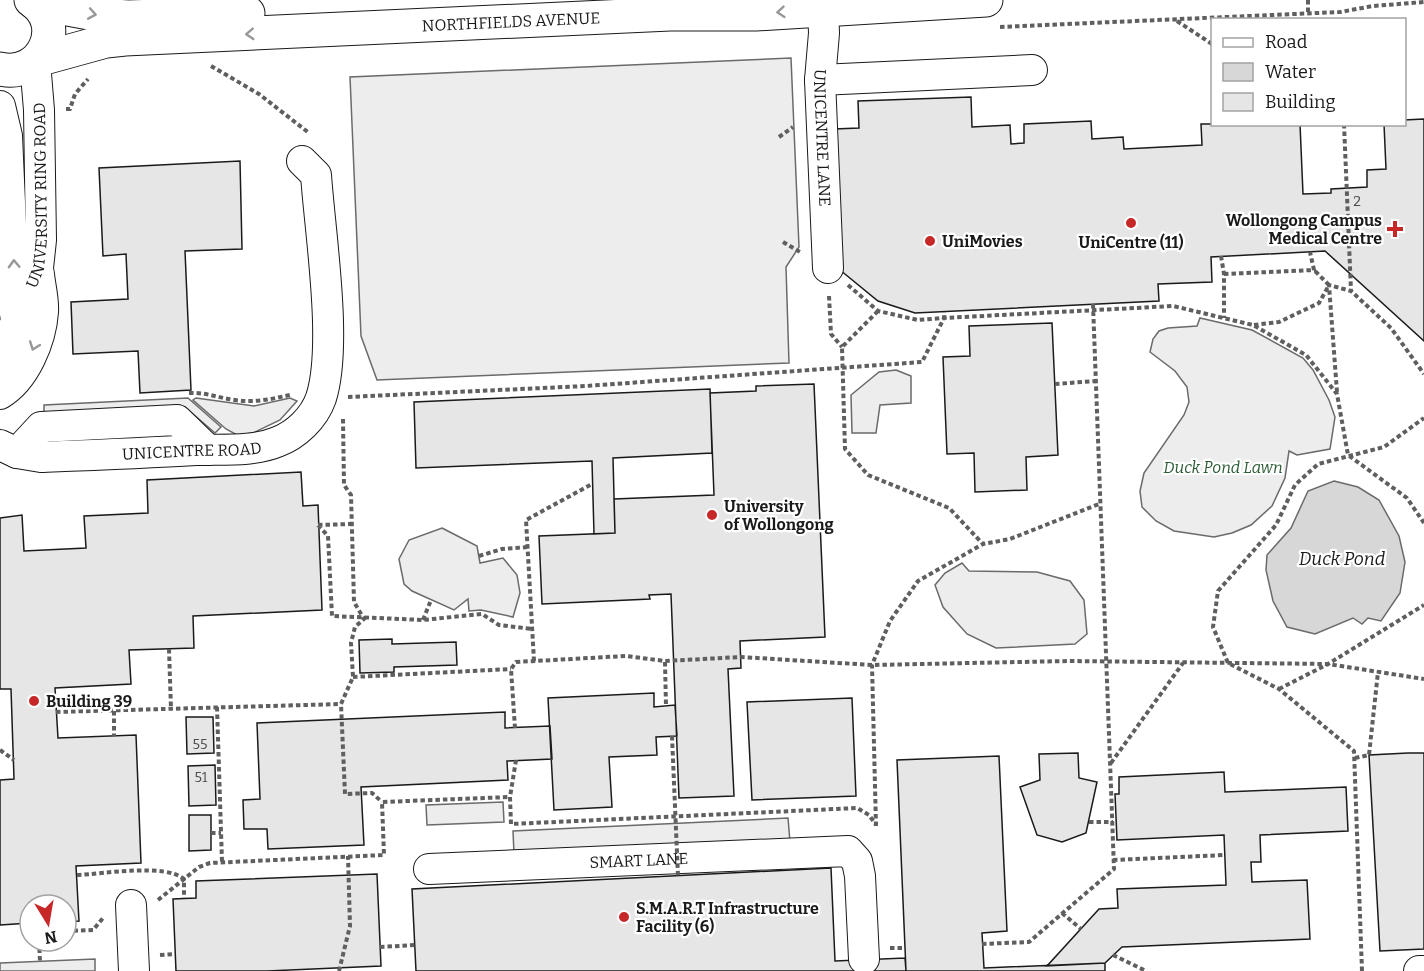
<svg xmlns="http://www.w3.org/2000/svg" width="1424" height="971" font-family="Bitter,serif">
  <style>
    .built { fill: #ededed; stroke: #6a6a6a; stroke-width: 1.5 }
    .water { fill: #d7d7d7; stroke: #6a6a6a; stroke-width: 1.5 }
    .building { fill: #e6e6e6; stroke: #1a1a1a; stroke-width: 1.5 }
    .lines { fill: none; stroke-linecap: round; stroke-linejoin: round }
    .minor-casing { stroke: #1a1a1a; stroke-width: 32 }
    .major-casing { stroke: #1a1a1a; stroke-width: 35 }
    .path { stroke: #5f5f5f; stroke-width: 4; stroke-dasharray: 4.5 3; stroke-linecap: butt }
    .minor { stroke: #fff; stroke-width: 30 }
    .major { stroke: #fff; stroke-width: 33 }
    .path-bridge { stroke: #5f5f5f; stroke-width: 4; stroke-dasharray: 4.5 3; stroke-linecap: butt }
    .oneway { stroke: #989898 }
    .poi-dot { fill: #c62828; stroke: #fff; stroke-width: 2 }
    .labels { text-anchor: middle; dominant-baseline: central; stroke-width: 4.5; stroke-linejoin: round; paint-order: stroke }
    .number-label { font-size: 14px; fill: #4d4d4d }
    .street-label { font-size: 16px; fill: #1a1a1a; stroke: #fff }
    .poi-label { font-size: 16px; font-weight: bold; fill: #1a1a1a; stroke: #fff; text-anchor: start }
    .park-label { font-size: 16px; font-style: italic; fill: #2b5a34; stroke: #fff }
    .water-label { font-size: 18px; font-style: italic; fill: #1a1a1a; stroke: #fff }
  </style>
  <rect width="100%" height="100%" fill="#fff"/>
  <path class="built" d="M791 58 799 247 786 267 789 363 377 380 361 336 350 77Z
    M1200 318 1252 330 1303 358 1313 370 1329 400 1335 417 1330 449 1297 455 1289 451 1285 478 1272 506 1251 525 1232 533 1214 537 1174 531 1156 521 1142 507 1140 491 1144 473 1184 415 1189 402 1187 387 1175 371 1150 352 1153 339 1159 331 1168 328 1197 326Z
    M896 370 911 376V403L880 405 876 433H852L851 395 879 372Z
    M188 398 221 427 215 433 185 407 44 413V405Z
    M196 398 254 406 290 398 297 401 280 420 253 433 237 435 226 429 193 400Z
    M442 528 477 546 480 563 503 558 517 575 520 593 513 617 481 610 469 611 468 599 454 610 412 591 404 584 399 559 409 540Z
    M962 563 969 571 1037 572 1070 581 1084 600 1087 634 1075 644 996 648 967 634 943 607 935 585 945 573Z
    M503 802 504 822 427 825 426 805Z
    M788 818 790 842 514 854 513 831Z
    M95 959V971H0V963Z"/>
  <path class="water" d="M1334 481 1358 487 1379 500 1399 536 1405 562 1400 593 1381 621 1368 618 1362 624 1353 618 1315 634 1287 627 1273 601 1266 570 1267 555 1291 528 1308 491Z"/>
  <path class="building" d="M971 97 972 127 1010 125 1011 144 1024 143V124L1091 121 1092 139 1123 137 1124 149 1202 145 1201 124H1300L1303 194 1331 193V189L1367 187V170L1386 169 1384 124H1404V120L1424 119V341L1325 251 1211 257 1212 282 1158 284 1159 301 915 313 878 301 840 270 834 129 859 128 858 101Z
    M240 161 242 249 185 251 191 390 140 393 138 351 73 354 71 302 128 299 126 254 103 256 99 168Z
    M1052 323 1058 455 1026 457 1027 490 975 492 974 453 947 454 943 357 970 356 969 326Z
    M814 384 825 637 740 641 741 668 728 669 734 796 679 798 671 594 649 595 650 599 542 604 539 536 615 533 614 499 714 495 710 393 756 391V386Z
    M710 389 712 453 613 458 615 533 594 534 592 461 416 468 414 402Z
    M301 472 303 506 318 505 322 610 193 616 194 648 129 650 131 684 55 688 58 738 136 735 141 863 76 866 79 921 66 922V905H30V923L0 925V780L14 779 11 689H0V518L22 515 24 551 86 548 84 516 148 513 147 480Z
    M392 639V644L456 642 457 665 394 667V672L360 673 359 640Z
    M654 693V707L675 705 677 736 656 737 657 755 609 757 612 807 554 810 548 698Z
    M852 698 856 796 752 800 747 702Z
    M505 712V728L550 726 552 759 507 761 508 780 361 787 364 845 268 849 267 829H244L243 800 260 799 257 723Z
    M186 717H213L214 753 187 754Z
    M1078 753 1079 778 1097 782 1086 833 1062 842 1037 835 1020 787 1040 780 1039 754Z
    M1408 753H1424V949L1380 951 1369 755Z
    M999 756 1007 931 982 933 984 968 1105 963V971H906L897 760Z
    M215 765 216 805 189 806 188 766Z
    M1224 772 1225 792 1346 787 1348 831 1260 835 1261 862H1251L1252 882 1307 880 1310 939 1122 947 1105 963 1047 966 1099 909 1118 908 1117 889 1226 885 1224 835 1117 840 1115 794H1119V777Z
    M189 815H211V850L189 851Z
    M831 868 835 961 905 958 906 971H416L412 889Z
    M377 874 381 966 267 971H176L173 899 196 898V881Z"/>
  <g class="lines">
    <defs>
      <g id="minor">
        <path id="s1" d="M823 8 824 33 820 80 828 268"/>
        <path d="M820 80 1032 70"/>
        <path d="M0 106 7 136 15 314"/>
        <path id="s2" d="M0 360 38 268 41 240 39 110 35 62"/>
        <path d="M0 394C25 379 41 341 43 312 44 300 40 286 39 274"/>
        <path id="s3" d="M0 445 17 453 41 457C92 455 144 453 196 450 222 449 253 452 277 442 296 435 314 418 321 398 338 345 320 233 316 175L302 161"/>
        <path d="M17 453 41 427 177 420 208 450"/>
        <path id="s4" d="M429 869 848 851 857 861 860 876 864 959"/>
        <path d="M131 905 134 971"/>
        <path d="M1419 971H1424"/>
      </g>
      <g id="major">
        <path d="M35 3 100 15 128 17 248 13"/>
        <path id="s5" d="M37 60 106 41 125 39 670 14H756L986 0"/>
        <path d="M0 69C42 79 68 24 31 0"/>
      </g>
    </defs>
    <use href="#minor" class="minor-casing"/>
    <use href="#major" class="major-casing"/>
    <path class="path" d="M1308 0V13
      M1177 21 1212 44
      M1000 27 1340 12 1373 6 1424 2
      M211 66 259 94 309 133
      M66 109H70L75 94 88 79
      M1344 124 1351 291
      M779 137 793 127
      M783 242 800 252
      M1221 256 1224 274V318
      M1224 274 1314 270 1310 252
      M848 285 878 311 918 320 944 318V312
      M829 296 831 334 842 347
      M878 311 842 347 845 449 868 475 949 508 983 544
      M1254 325 1279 322 1319 303 1329 285 1314 270
      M1055 384 1096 381
      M1337 392 1329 285 1351 291 1391 328 1424 374
      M189 393C205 392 219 398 235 400 254 403 272 399 290 395
      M348 397 586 386 922 362 944 318 1173 306 1253 325 1306 355 1337 394 1348 455 1407 498 1424 523
      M343 419 344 485 351 495 354 602 364 619 355 627 351 643 353 677 341 704 345 794 372 793 382 802
      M318 525 328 536 332 616 423 620 482 614 499 625 532 629
      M318 525 352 524
      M479 556 502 549 528 547
      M423 620 431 600
      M169 649 171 709
      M534 661 526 520 592 484
      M665 662 666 706
      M353 677 511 669
      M1279 689 1328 664 1424 605
      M217 707 222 862
      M114 711V736
      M56 712 341 704
      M515 728 511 669 516 662 626 656 665 661 741 657 872 665 1069 661 1328 664 1424 679
      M0 750 14 760
      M1355 758 1369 755 1378 672
      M516 760 510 797 511 824 857 808 869 815 876 825
      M1111 763 1183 663
      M1089 822H1113
      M876 826 872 665 890 621 918 581 983 544 1010 539 1099 504
      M211 833H221
      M1113 860 1225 855
      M77 875C103 874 165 863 184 879V898
      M158 900 199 867 210 863 384 855 382 802 510 797
      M1062 913 1081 929
      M66 931 93 930 103 918
      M39 941 40 961
      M982 944 1029 942 1114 869 1093 304
      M380 947 415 945
      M890 948H905
      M160 955 175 954
      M1113 955 1146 971
      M339 971 350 926 348 856
      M1362 971 1354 751 1279 689 1228 663 1213 627 1218 591 1276 525 1295 485 1318 464 1384 447 1424 418"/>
    <use href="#minor" class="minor"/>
    <use href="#major" class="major"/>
    <path class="path-bridge" d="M672 736 678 876"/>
  </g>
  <defs><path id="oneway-chevron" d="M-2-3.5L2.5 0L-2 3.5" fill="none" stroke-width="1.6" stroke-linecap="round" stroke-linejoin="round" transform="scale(1.5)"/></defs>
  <g class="oneway">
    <use href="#oneway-chevron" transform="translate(781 12) rotate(175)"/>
    <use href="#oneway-chevron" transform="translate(92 14) rotate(10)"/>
    <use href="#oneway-chevron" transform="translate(250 34) rotate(177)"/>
    <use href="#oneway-chevron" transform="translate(14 264) rotate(-92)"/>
    <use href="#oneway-chevron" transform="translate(34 346) rotate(110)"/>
  </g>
  <g class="poi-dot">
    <circle cx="1131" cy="223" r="6"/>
    <path d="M1392 220h6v6h6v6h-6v6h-6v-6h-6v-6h6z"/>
    <circle cx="930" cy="241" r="6"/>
    <circle cx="712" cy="515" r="6"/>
    <circle cx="34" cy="701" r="6"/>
    <circle cx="624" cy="917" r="6"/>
  </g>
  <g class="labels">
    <g class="number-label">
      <text x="1357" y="201">2</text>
      <text x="200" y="744">55</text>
      <text x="201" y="777">51</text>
    </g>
    <g class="street-label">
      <text stroke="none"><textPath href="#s5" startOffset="477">NORTHFIELDS AVENUE</textPath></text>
      <text stroke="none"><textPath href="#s1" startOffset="130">UNICENTRE LANE</textPath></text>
      <text stroke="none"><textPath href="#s2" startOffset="172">UNIVERSITY RING ROAD</textPath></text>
      <text stroke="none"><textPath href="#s3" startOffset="194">UNICENTRE ROAD</textPath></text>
      <text stroke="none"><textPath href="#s4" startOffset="210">SMART LANE</textPath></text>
    </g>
    <g class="poi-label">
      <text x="1382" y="220" text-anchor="end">Wollongong Campus<tspan x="1382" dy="18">Medical Centre</tspan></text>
      <text x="942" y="241">UniMovies</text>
      <text x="1131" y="242" text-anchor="middle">UniCentre (11)</text>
      <text x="724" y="506">University<tspan x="724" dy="18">of Wollongong</tspan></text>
      <text x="46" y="701">Building 39</text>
      <text x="636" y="908">S.M.A.R.T Infrastructure<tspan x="636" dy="18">Facility (6)</tspan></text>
    </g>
    <g class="park-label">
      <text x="1223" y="467">Duck Pond Lawn</text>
    </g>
    <g class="water-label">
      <text x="1342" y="559">Duck Pond</text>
    </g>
  </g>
  <rect x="1211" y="18" width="195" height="108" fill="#ffffff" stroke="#a3a3a3" stroke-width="1.5"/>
  <rect x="1223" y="38" width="30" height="9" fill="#ffffff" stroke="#a3a3a3" stroke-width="1.5"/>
  <text x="1265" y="48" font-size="18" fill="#1a1a1a">Road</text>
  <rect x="1223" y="63" width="30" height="18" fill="#d7d7d7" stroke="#a3a3a3" stroke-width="1.5"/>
  <text x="1265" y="78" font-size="18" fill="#1a1a1a">Water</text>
  <rect x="1223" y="93" width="30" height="18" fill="#e6e6e6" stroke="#a3a3a3" stroke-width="1.5"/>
  <text x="1265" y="108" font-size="18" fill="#1a1a1a">Building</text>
  <g transform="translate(48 923) rotate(169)"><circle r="28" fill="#ffffff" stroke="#a3a3a3" stroke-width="1.5"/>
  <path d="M0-4.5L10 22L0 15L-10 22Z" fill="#c62828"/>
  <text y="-9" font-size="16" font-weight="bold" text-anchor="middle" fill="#1a1a1a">N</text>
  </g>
</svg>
